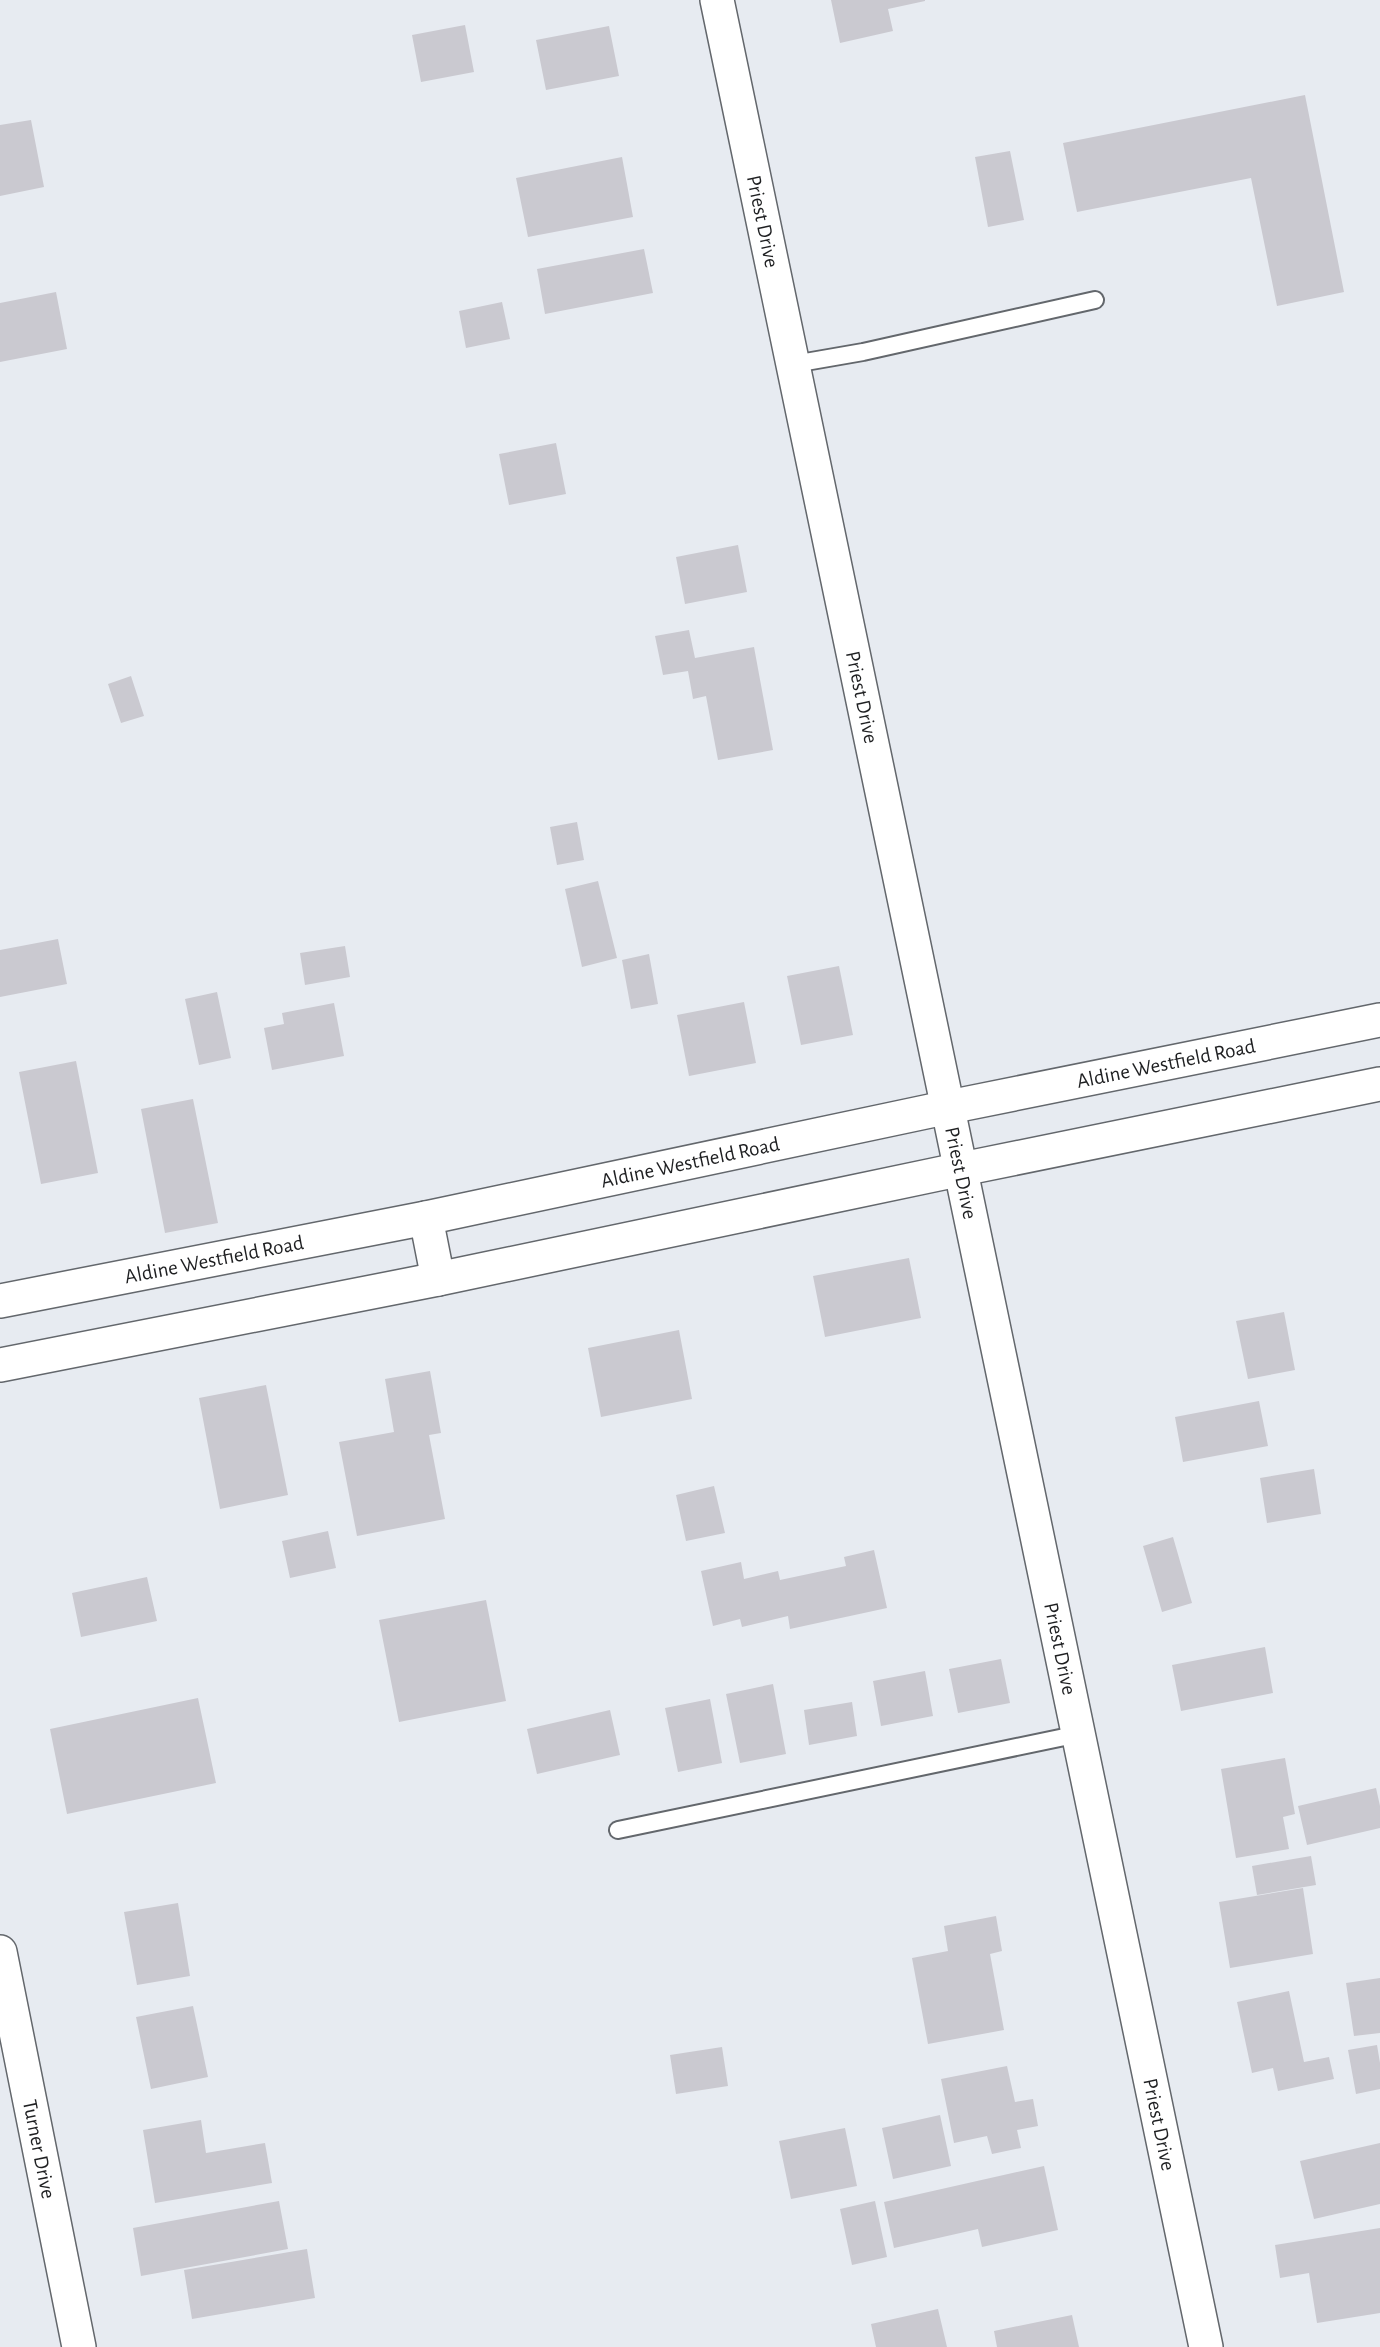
<svg xmlns="http://www.w3.org/2000/svg" width="1380" height="2347" font-family="'Alegreya Sans',sans-serif">
  <style>
    .building { fill: #cac9d0 }
    .lines { fill: none; stroke-linecap: round; stroke-linejoin: round }
    .lane-casing { stroke: #63676c; stroke-width: 20 }
    .street-casing { stroke: #63676c; stroke-width: 36 }
    .secondary-casing { stroke: #63676c; stroke-width: 36 }
    .lane { stroke: #fff; stroke-width: 16 }
    .street { stroke: #fff; stroke-width: 33 }
    .secondary { stroke: #fff; stroke-width: 33 }
    .labels { text-anchor: middle; dominant-baseline: central; stroke-width: 5; stroke-linejoin: round; paint-order: stroke }
    .street-label { font-size: 21px; fill: #1e1f21; stroke: #f4f8ff }
  </style>
  <rect width="100%" height="100%" fill="#e7ebf1"/>
  <path class="building" d="M831 0H925V1L888 9 893 31 840 43Z
    M465 25 474 72 421 82 412 35Z
    M609 26 619 76 546 90 536 40Z
    M1305 95 1344 292 1277 306 1251 178 1077 212 1063 143Z
    M31 120 44 187 0 196V125Z
    M1010 151 1024 220 988 227 975 157Z
    M622 157 633 217 528 237 516 178Z
    M644 249 653 293 545 314 537 269Z
    M56 292 67 349 0 362V303Z
    M502 302 510 339 466 348 459 311Z
    M556 443 566 494 509 505 499 454Z
    M738 545 747 592 685 604 676 557Z
    M689 630 695 658 754 647 773 750 718 760 706 696 693 699 688 671 663 675 655 636Z
    M131 676 144 716 121 723 108 684Z
    M577 822 584 860 557 865 550 827Z
    M598 881 617 958 582 967 565 889Z
    M58 939 67 984 0 997V950Z
    M345 946 350 977 305 985 300 953Z
    M649 954 658 1004 631 1009 622 960Z
    M839 966 853 1035 801 1045 787 976Z
    M217 992 231 1058 199 1065 185 999Z
    M744 1002 756 1063 689 1076 677 1015Z
    M334 1003 344 1056 272 1070 264 1028 284 1024 282 1013Z
    M76 1061 98 1173 41 1184 19 1072Z
    M193 1099 218 1223 165 1233 141 1109Z
    M909 1258 921 1318 825 1337 813 1276Z
    M1284 1312 1295 1370 1248 1379 1236 1321Z
    M679 1330 692 1399 601 1417 588 1348Z
    M430 1371 441 1433 429 1435 445 1519 357 1536 339 1442 394 1432 385 1379Z
    M266 1385 288 1495 220 1509 199 1398Z
    M1259 1401 1268 1446 1183 1462 1175 1417Z
    M1314 1469 1321 1514 1267 1523 1260 1478Z
    M714 1486 725 1533 686 1541 676 1495Z
    M328 1531 336 1568 290 1578 282 1541Z
    M1173 1537 1192 1603 1162 1612 1143 1546Z
    M874 1550 887 1608 790 1629 788 1616 742 1627 740 1619 713 1626 701 1571 741 1562 744 1579 778 1571 780 1580 846 1566 844 1557Z
    M147 1577 157 1621 81 1637 72 1593Z
    M486 1600 506 1701 399 1722 379 1620Z
    M1265 1647 1273 1693 1181 1711 1172 1665Z
    M1001 1659 1010 1703 958 1713 949 1669Z
    M925 1671 933 1716 881 1726 873 1681Z
    M773 1684 786 1754 740 1763 726 1694Z
    M198 1698 216 1783 67 1814 50 1729Z
    M710 1699 722 1763 678 1772 665 1708Z
    M852 1702 857 1736 809 1745 804 1710Z
    M610 1710 620 1755 537 1774 527 1729Z
    M1285 1758 1295 1814 1283 1817 1289 1849 1236 1858 1221 1769Z
    M1376 1788 1380 1806V1828L1307 1845 1298 1806Z
    M1311 1856 1316 1885 1257 1895 1252 1866Z
    M1303 1888 1313 1954 1230 1968 1219 1902Z
    M178 1903 190 1976 137 1985 124 1912Z
    M996 1916 1002 1951 990 1954 1004 2030 928 2044 912 1958 948 1951 944 1926Z
    M1380 1978V2033L1354 2036 1346 1983Z
    M1289 1991 1304 2062 1329 2057 1334 2079 1278 2091 1273 2068 1252 2073 1237 2002Z
    M193 2006 208 2077 151 2089 136 2017Z
    M1377 2045 1380 2063V2089L1356 2094 1348 2050Z
    M722 2047 728 2086 676 2094 670 2055Z
    M1007 2066 1015 2102 1033 2099 1038 2126 1017 2130 1021 2148 992 2154 987 2136 954 2143 941 2079Z
    M940 2115 951 2166 893 2179 882 2128Z
    M201 2120 206 2153 265 2143 272 2183 155 2203 143 2130Z
    M845 2128 857 2186 791 2199 779 2141Z
    M1380 2143V2204L1314 2219 1300 2161Z
    M1044 2166 1058 2230 982 2247 978 2229 894 2248 884 2202Z
    M279 2201 288 2249 141 2276 133 2228Z
    M875 2201 887 2257 852 2265 840 2209Z
    M1380 2228V2313L1317 2323 1309 2273 1280 2278 1275 2245Z
    M307 2249 315 2298 192 2319 184 2270Z
    M938 2309 947 2347H876L871 2324Z
    M1072 2315 1079 2347H997L994 2331Z"/>
  <g class="lines">
    <defs>
      <path id="lane" d="M794 364 863 352 1095 300
        M618 1830 1079 1734"/>
      <g id="street">
        <path id="s1" d="M717 0 1206 2347"/>
        <path id="s2" d="M0 1952 79 2347"/>
      </g>
      <g id="secondary">
        <path d="M426 1218 438 1279"/>
        <path id="s3" d="M0 1301 426 1218 949 1107 1380 1020"/>
        <path d="M0 1365 438 1279 962 1169 1380 1084"/>
      </g>
    </defs>
    <use href="#lane" class="lane-casing"/>
    <use href="#street" class="street-casing"/>
    <use href="#secondary" class="secondary-casing"/>
    <use href="#lane" class="lane"/>
    <use href="#street" class="street"/>
    <use href="#secondary" class="secondary"/>
  </g>
  <g class="labels">
    <g class="street-label">
      <text stroke="none"><textPath href="#s1" startOffset="226">Priest Drive</textPath></text>
      <text stroke="none"><textPath href="#s1" startOffset="712">Priest Drive</textPath></text>
      <text stroke="none"><textPath href="#s3" startOffset="1190">Aldine Westfield Road</textPath></text>
      <text stroke="none"><textPath href="#s3" startOffset="704">Aldine Westfield Road</textPath></text>
      <text stroke="none"><textPath href="#s1" startOffset="1198">Priest Drive</textPath></text>
      <text stroke="none"><textPath href="#s3" startOffset="218">Aldine Westfield Road</textPath></text>
      <text stroke="none"><textPath href="#s1" startOffset="1684">Priest Drive</textPath></text>
      <text stroke="none"><textPath href="#s1" startOffset="2170">Priest Drive</textPath></text>
      <text stroke="none"><textPath href="#s2" startOffset="201">Turner Drive</textPath></text>
    </g>
  </g>
</svg>
